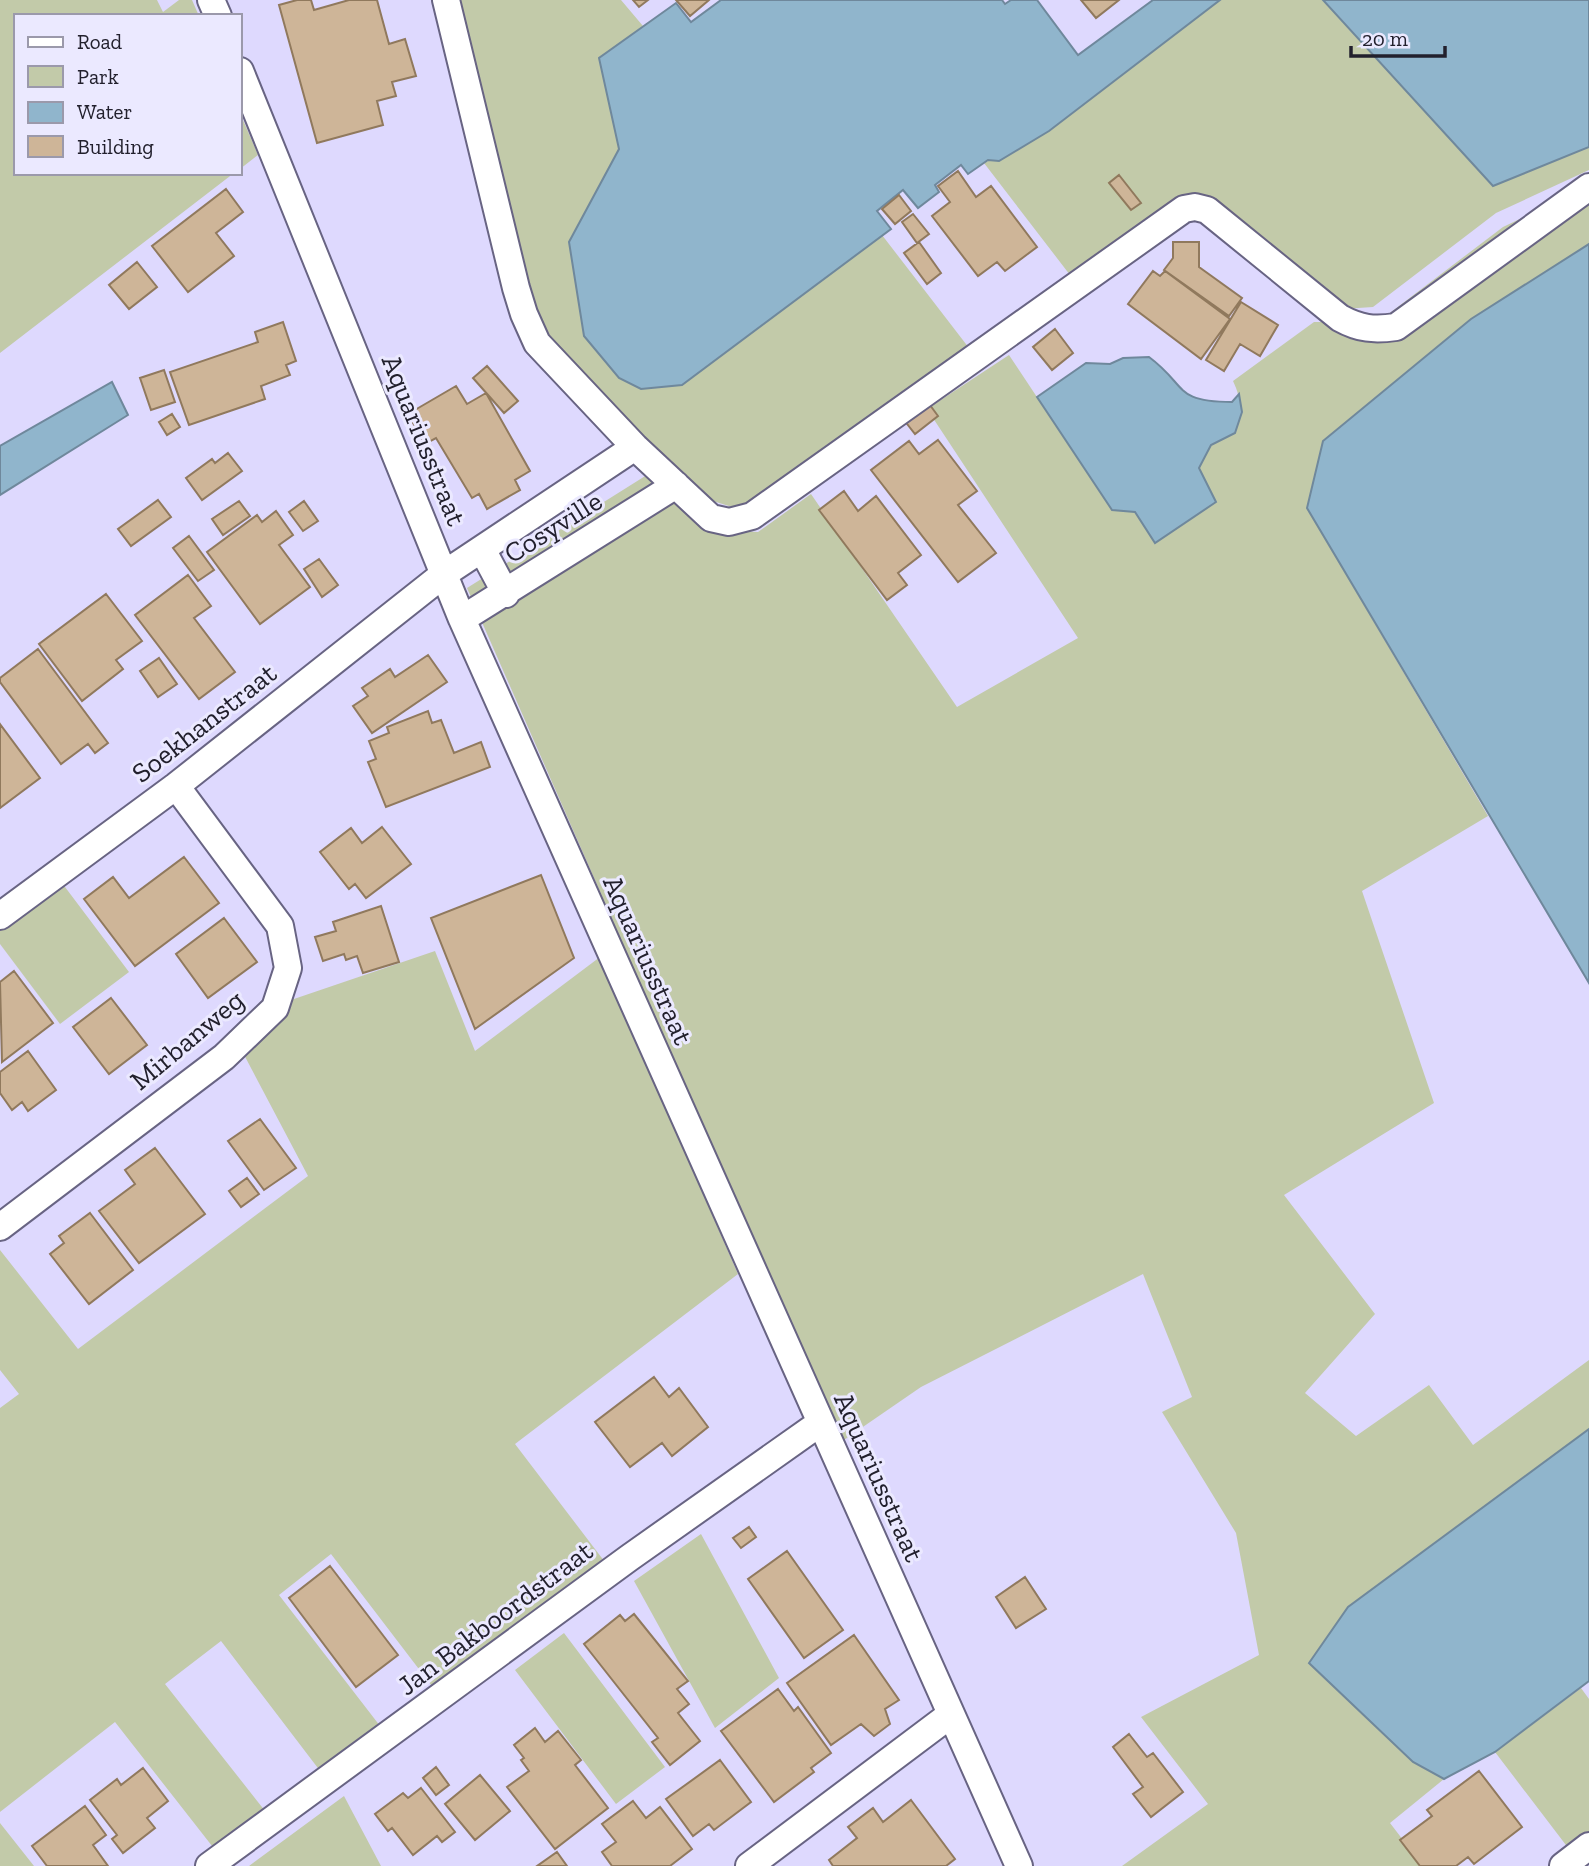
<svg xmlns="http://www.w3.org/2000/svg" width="1589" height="1866" font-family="'Zilla Slab',serif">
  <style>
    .green { fill: #c2caa9 }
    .water { fill: #90b5cc; stroke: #6f889c; stroke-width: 2 }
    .building { fill: #ceb598; stroke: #90795d; stroke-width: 2 }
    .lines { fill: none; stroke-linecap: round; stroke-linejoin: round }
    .street-casing { stroke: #686483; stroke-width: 30 }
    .street { stroke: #fff; stroke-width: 26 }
    .labels { text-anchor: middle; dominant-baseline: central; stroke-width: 6; stroke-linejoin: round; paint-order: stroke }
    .street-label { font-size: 28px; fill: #22202d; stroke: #ebe9ff }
  </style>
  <rect width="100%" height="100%" fill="#ded9fe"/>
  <path class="green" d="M0 0H157L163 12 179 0H192L199 16H16V173H234L0 353Z
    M455 0H621L643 26 599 58 619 149 569 242 682 385 882 235 969 348 753 503 732 507 713 501 629 424 542 329 508 224Z
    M1220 0H1323L1493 186 1589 147V170L1496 213 1373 307 1343 309 1207 198 1070 275 984 163 1049 131Z
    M240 113 258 155 240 169Z
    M1589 186V244L1471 319 1323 441 1307 508 1488 816 1362 891 1434 1103 1284 1195 1375 1314 1305 1393 1356 1436 1429 1385 1473 1445 1589 1360V1429L1348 1607 1350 1702 1413 1762 1444 1779 1390 1823 1423 1866H1122L1208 1804 1141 1717 1259 1655 1236 1533 1162 1412 1192 1397 1143 1274 921 1387 841 1442 467 588 650 473 706 529 758 532 811 494 957 707 1078 638 927 409 1009 355 1112 510 1135 512 1155 543 1211 445 1235 432C1242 414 1242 400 1233 381L1314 322H1378L1503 227Z
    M62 883 129 972 60 1024 0 944V931Z
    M435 951 475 1051 600 957 738 1274 515 1444 611 1570 441 1698 331 1554 279 1595 387 1735 327 1780 221 1641 165 1684 273 1821 223 1860 115 1722 0 1812V1408L19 1394 0 1370V1250L78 1349 308 1176 241 1049 291 1000Z
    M701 1534 779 1678 715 1728 634 1581Z
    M564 1633 665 1767 616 1804 515 1670Z
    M1581 1688 1589 1699V1839L1572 1853 1495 1752Z
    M344 1796 381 1866H249Z
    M0 1823 34 1866H0Z"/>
  <path class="water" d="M721 0H1002L1005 4 1011 0H1037L1078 55 1153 0H1220L1049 131 999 161 988 160 968 174 961 165 935 185 939 192 918 208 903 190 877 211 891 229 682 385 641 389 619 378 584 336 569 242 619 149 599 58 676 3 691 22Z
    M1323 0H1589V147L1493 186Z
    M1589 244V983L1307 508 1323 441 1471 319Z
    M1149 357C1188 386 1173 402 1232 402L1239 394 1242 412 1235 433 1211 445 1199 468 1216 502 1155 543 1135 512 1112 510 1037 397 1086 363 1110 364 1123 358Z
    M112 382 128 415 0 495V446Z
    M1589 1429V1681L1495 1752 1444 1779 1413 1762 1309 1663 1348 1607Z"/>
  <path class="building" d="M297 0H311L314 10 349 0H377L389 44 405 39 416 76 392 82 396 96 377 101 383 125 317 143 279 5Z
    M633 0H648L639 7Z
    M676 0H709L690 16Z
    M1081 0H1119L1096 18Z
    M958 171 976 197 991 186 1037 247 1005 271 997 262 978 276 932 216 950 202 938 186Z
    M1119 175 1141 203 1131 210 1109 183Z
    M226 189 243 212 216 233 234 256 188 292 152 246Z
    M899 195 911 211 895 224 882 209Z
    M913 214 929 234 917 243 902 222Z
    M919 242 941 273 927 284 904 253Z
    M1173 242H1199V267L1242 298 1229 316 1164 270 1173 258Z
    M137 262 157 287 129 309 109 285Z
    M1153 271 1160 276 1165 271 1230 319 1201 359 1128 304Z
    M1241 302 1278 325 1260 356 1240 344 1224 371 1206 360Z
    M283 322 296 361 286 365 290 375 261 386 265 399 189 425 170 372 258 342 255 332Z
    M1055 329 1073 353 1052 370 1033 347Z
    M487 366 518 401 504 413 473 378Z
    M164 370 175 402 151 410 140 378Z
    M456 386 467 404 486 393 530 471 515 480 520 490 487 509 479 494 472 498 436 438 425 444 408 414Z
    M927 401 938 416 915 434 904 420Z
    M172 414 180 427 167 435 159 422Z
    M938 440 977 491 958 505 996 553 958 582 871 470 909 441 919 454Z
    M228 453 242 471 202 500 186 478 212 459 215 463Z
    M844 491 858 511 876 496 921 555 898 573 907 585 887 600 819 510Z
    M158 500 171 517 131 546 118 529Z
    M239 501 250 516 223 535 212 519Z
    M304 501 318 521 303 531 289 512Z
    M276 511 293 535 279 545 310 587 260 624 207 552 257 515 262 522Z
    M189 536 214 570 198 581 173 548Z
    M319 559 338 585 322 597 304 569Z
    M188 575 211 606 194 618 235 672 199 699 135 615Z
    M106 594 142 641 116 660 123 669 82 701 39 644Z
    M38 649 108 743 95 753 88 744 61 764 0 682V678Z
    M428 655 447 682 372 733 353 706 368 696 362 688 390 669 395 677Z
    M159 658 177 684 158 697 140 671Z
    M428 711 432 723 441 720 454 753 481 742 490 767 386 807 368 762 376 759 369 741 389 733 387 727Z
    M0 724 40 778 0 808Z
    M382 827 411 864 366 898 355 884 349 889 320 852 351 828 362 843Z
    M184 857 219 903 135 966 84 899 113 877 129 898Z
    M541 875 574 958 475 1029 431 918Z
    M381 906 399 962 363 973 357 956 346 960 344 954 323 961 315 937 336 931 333 922Z
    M224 918 257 962 208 998 176 954Z
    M14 971 53 1023 2 1062 0 982Z
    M111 998 147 1045 109 1074 73 1027Z
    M28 1051 56 1090 28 1111 22 1102 12 1110 0 1093V1072Z
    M260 1119 296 1168 264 1190 228 1141Z
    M155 1148 205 1214 139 1263 99 1211 135 1184 125 1170Z
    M247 1178 259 1194 241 1207 229 1191Z
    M90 1213 133 1270 89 1304 50 1254 64 1243 59 1236Z
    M654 1377 669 1397 679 1388 708 1427 672 1456 662 1443 630 1467 595 1422Z
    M749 1527 756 1537 741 1548 733 1538Z
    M787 1551 843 1630 804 1658 748 1579Z
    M330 1566 398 1655 356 1687 289 1598Z
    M1025 1577 1046 1609 1016 1628 996 1597Z
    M634 1614 688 1681 677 1689 689 1704 678 1713 700 1741 670 1765 652 1742 658 1738 584 1644 620 1615 625 1621Z
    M854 1635 899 1700 885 1709 890 1724 874 1736 861 1724 831 1745 787 1683Z
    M778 1689 794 1711 798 1707 831 1753 811 1768 814 1772 774 1802 721 1731Z
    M535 1728 545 1742 558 1731 581 1760 575 1765 608 1808 555 1849 507 1787 529 1771 521 1760 524 1758 514 1745Z
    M1129 1734 1147 1757 1153 1753 1183 1792 1151 1817 1133 1794 1143 1787 1113 1747Z
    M720 1760 751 1802 714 1830 709 1824 693 1836 666 1799Z
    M436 1767 449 1785 436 1795 423 1778Z
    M143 1768 168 1801 147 1818 155 1828 123 1853 112 1839 117 1835 90 1800 117 1779 121 1785Z
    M1479 1771 1522 1827 1474 1864 1468 1857 1456 1866H1420L1400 1840 1432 1816 1427 1810Z
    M480 1775 510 1811 475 1840 445 1804Z
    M421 1788 455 1832 442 1842 437 1836 413 1855 392 1828 388 1831 375 1814 403 1793 408 1798Z
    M911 1800 955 1859 946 1866H833L829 1860 857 1838 848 1827 873 1808 883 1822Z
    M633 1801 646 1818 660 1807 692 1849 670 1866H612L602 1852 616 1842 602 1824Z
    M85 1806 106 1835 93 1845 108 1866H47L32 1846Z
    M557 1852 567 1866H537Z"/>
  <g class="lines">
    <defs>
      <path id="street" d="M211 0 218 16
        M446 0 516 288 524 314 537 343 635 447 711 518 729 522 752 516 1184 209 1195 207 1207 210 1340 318C1360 329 1374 330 1396 327L1589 187
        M240 71 462 619 1019 1866
        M483 551 506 594
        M462 619 676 485
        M0 916 176 786 444 574 635 447
        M0 1227 224 1057 275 1008 288 968 280 926 176 786
        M209 1866 629 1558 820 1423
        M749 1866 950 1715
        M1563 1866 1589 1846"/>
    </defs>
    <use href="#street" class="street-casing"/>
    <use href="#street" class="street"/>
  </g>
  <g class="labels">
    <g class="street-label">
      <text transform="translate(424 440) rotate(68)">Aquariusstraat</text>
      <text transform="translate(553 527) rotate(-32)">Cosyville</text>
      <text transform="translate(204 723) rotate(-38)">Soekhanstraat</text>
      <text transform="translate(648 960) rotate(66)">Aquariusstraat</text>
      <text transform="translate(187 1040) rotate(-40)">Mirbanweg</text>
      <text transform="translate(879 1477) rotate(66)">Aquariusstraat</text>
      <text transform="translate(495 1618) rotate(-37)">Jan Bakboordstraat</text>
    </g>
  </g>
  <rect x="14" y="14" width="228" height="161" fill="#ebe9ff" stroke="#9b99ab" stroke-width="2"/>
  <rect x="28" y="37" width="35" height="10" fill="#ffffff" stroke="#9b99ab" stroke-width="2"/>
  <text x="77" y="49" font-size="21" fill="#22202d">Road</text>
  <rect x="28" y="66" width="35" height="21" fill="#c2caa9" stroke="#9b99ab" stroke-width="2"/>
  <text x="77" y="84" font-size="21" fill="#22202d">Park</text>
  <rect x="28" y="102" width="35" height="21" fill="#90b5cc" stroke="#9b99ab" stroke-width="2"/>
  <text x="77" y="119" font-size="21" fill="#22202d">Water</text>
  <rect x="28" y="136" width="35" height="21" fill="#ceb598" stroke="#9b99ab" stroke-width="2"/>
  <text x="77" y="154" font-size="21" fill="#22202d">Building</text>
  <path d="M1351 46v10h94v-10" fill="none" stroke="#22202d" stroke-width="3.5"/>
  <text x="1362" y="46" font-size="21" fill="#22202d" stroke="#ebe9ff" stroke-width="5" paint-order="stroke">20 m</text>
</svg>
